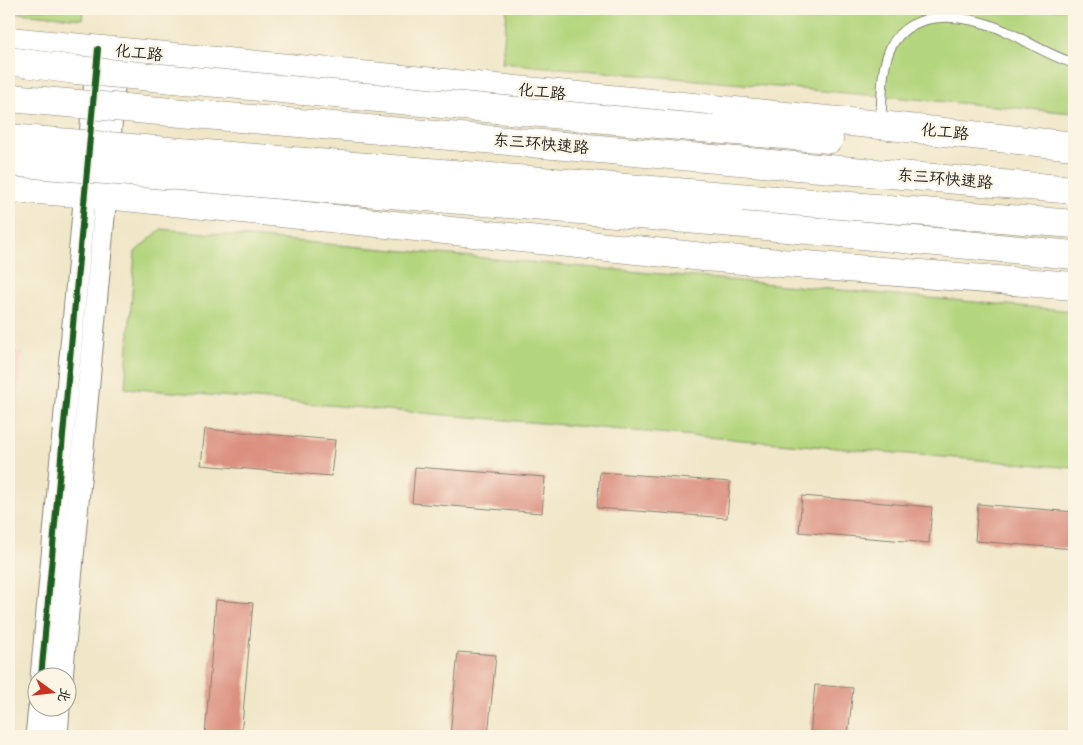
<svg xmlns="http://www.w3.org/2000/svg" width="1083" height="745" font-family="'Architects Daughter','LXGW WenKai TC',sans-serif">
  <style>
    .built { fill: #f7d0cb }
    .green { fill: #b3d57d; stroke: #68784c }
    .building { fill: #db8f7f }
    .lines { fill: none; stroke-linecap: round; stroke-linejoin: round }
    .service-casing { stroke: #868172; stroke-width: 11 }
    .tertiary-casing { stroke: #868172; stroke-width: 23 }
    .trunk-casing { stroke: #868172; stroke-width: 29 }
    .service { stroke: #fff; stroke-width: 9 }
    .tertiary { stroke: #fff; stroke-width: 21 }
    .trunk { stroke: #fff; stroke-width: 28 }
    .trunk-bridge-casing { stroke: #868172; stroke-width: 29; stroke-linecap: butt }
    .trunk-bridge { stroke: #fff; stroke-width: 28 }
    .cycleway-casing { stroke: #fcf5e5; stroke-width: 9 }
    .cycleway { stroke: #1b5e20; stroke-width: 6 }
    .labels { text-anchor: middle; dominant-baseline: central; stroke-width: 4.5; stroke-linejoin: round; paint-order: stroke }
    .street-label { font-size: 16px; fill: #1c1c1c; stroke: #fcf5e5 }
  </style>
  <rect width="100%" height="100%" fill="#fcf5e5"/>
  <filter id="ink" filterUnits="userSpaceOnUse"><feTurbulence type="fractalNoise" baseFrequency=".02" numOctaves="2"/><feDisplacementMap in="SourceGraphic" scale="10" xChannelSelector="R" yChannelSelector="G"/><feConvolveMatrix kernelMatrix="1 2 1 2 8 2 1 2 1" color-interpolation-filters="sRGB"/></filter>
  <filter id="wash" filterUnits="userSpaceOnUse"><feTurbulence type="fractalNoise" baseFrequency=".0096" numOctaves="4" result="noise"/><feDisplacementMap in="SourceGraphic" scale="20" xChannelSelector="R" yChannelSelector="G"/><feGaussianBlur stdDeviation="1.12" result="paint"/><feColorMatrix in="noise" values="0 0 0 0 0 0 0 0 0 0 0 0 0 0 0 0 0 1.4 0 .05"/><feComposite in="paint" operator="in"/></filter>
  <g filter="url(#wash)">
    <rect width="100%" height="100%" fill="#f0e6c8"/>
    <path class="built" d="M9 351 22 352 9 499Z"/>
    <path class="green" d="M9 9H83L82 19 9 12Z
      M507 9H1074V113L502 63Z
      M161 229 1074 311V468L125 388 135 252Z"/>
    <g id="blocks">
      <path class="building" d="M205 429 335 440 331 476 201 465Z
        M415 467 545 477 542 513 412 503Z
        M600 472 730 482 727 518 597 508Z
        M802 496 932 507 929 543 799 532Z
        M978 504 1074 512V549L975 541Z
        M216 600 253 603 241 736H205Z
        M458 652 496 655 488 736H450Z
        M815 685 853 688 848 736H810Z"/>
    </g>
  </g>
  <g filter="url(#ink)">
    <use href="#blocks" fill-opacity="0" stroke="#868172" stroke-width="1"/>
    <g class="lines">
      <defs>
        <path id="service" d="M881 122C882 101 881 76 887 57 903 5 966 13 1005 31 1028 41 1049 56 1074 63"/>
        <path id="tertiary" d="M41 678 97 58
          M62 678 106 195 116 60
          M36 736 39 708
          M57 736 59 708"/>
        <path id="trunk" d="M9 41 880 125 1074 146
          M712 129 829 139
          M9 188 106 195 704 257 1074 286
          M734 223 1074 255"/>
      </defs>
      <use href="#service" class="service-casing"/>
      <use href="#tertiary" class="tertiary-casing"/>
      <use href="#trunk" class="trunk-casing"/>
      <use href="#service" class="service"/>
      <use href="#tertiary" class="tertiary"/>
      <use href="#trunk" class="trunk"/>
      <defs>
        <path id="trunk-bridge" d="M9 61 76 70 712 129
          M9 98 1074 190
          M9 138 1074 224
          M9 162 734 223"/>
      </defs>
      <use href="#trunk-bridge" class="trunk-bridge-casing"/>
      <use href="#trunk-bridge" class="trunk-bridge"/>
      <defs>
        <path id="cycleway" d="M41 678 98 49"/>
      </defs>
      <use href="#cycleway" class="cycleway-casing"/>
      <use href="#cycleway" class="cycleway"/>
    </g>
  </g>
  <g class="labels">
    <g class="street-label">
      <text transform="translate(139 53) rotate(6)">化工路</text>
      <text transform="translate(542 92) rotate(6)">化工路</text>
      <text transform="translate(945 132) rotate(6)">化工路</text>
      <text transform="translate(541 144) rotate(5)">东三环快速路</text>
      <text transform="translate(945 179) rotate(5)">东三环快速路</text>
    </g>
  </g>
  <rect width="1083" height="745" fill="none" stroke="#fcf5e5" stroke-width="30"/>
  <g transform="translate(52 692) rotate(105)"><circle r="24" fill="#fcf5e5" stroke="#a29e95"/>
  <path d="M0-4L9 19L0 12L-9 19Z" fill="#c8321e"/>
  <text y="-8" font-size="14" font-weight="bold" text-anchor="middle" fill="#1c1c1c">北</text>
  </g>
</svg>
